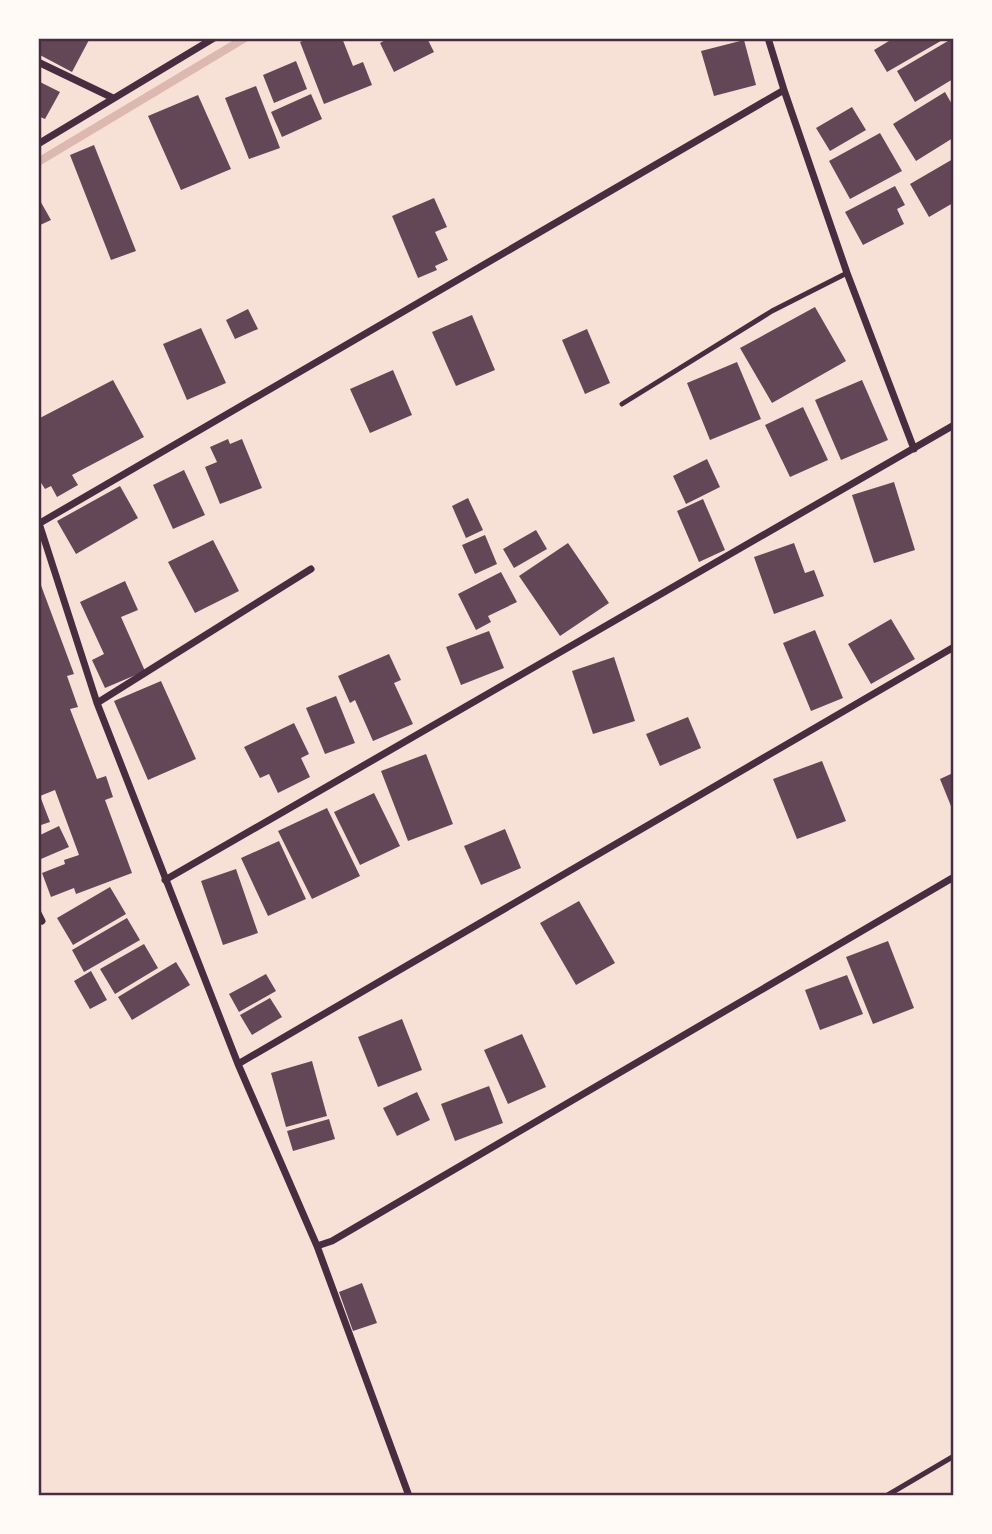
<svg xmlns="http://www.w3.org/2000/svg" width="992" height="1534" font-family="Raleway,sans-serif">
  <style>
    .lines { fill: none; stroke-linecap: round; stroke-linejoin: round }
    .stream { stroke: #dcb8b0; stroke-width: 8 }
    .building { fill: #644757 }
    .service { stroke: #4a2c40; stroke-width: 5 }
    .minor { stroke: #4a2c40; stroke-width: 7 }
    .neatline { fill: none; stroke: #4a2c40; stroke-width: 2.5 }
  </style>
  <rect width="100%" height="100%" fill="#f7e1d7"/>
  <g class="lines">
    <path class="stream" d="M38 162 245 38"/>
  </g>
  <path class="building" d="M38 38H90L72 72 38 54Z
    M309 38H342L353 66 363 62 372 85 324 104 300 42Z
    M389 38H427L434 52 394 72 380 43Z
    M894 38H946L887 72 874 50Z
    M953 38V79L915 102 897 71Z
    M744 40 756 85 714 96 701 51Z
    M296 61 307 89 274 103 263 75Z
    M38 81 60 92 45 119 38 116Z
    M256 86 280 148 249 159 225 98Z
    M945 92 953 106V138L916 161 893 124Z
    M311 94 322 119 282 137 271 112Z
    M198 95 231 169 181 190 148 116Z
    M852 107 866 130 830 151 816 128Z
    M880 133 902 171 850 199 829 161Z
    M94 145 136 251 111 260 70 155Z
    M953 159V203L929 217 910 184Z
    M895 186 905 205 897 209 904 224 863 245 845 212Z
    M38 197 51 220 38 226Z
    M434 198 447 227 435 232 448 260 435 266 437 270 418 278 392 216Z
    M815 307 846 361 772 403 740 348Z
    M248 309 258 329 235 339 226 320Z
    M472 315 495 370 456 386 432 332Z
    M201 328 226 383 187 400 163 344Z
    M587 329 610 383 585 394 562 340Z
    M737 362 761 419 710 440 687 383Z
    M393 370 412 415 370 433 350 389Z
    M113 380 144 437 72 475 78 485 57 497 51 486 45 489 38 478V419Z
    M862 380 888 440 841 460 815 400Z
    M803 407 828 460 790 477 765 425Z
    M228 439 230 444 242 439 262 488 220 504 205 467 217 462 210 447Z
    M707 459 720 487 686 504 673 476Z
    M184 470 205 515 173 529 153 485Z
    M894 482 915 550 874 563 852 495Z
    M120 486 138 518 76 554 57 521Z
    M468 498 483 530 466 538 452 506Z
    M703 499 725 550 699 562 677 511Z
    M536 530 547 549 514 568 503 549Z
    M485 535 497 564 475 574 462 545Z
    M213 540 239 591 195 613 168 562Z
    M568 543 609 603 560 636 519 576Z
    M794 543 805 573 814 570 824 596 774 614 754 557Z
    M501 572 517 602 488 616 491 622 476 630 458 594Z
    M39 580 74 674 67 676 78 707 70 709 97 779 106 776 113 797 105 800 132 873 76 894 74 888 51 897 42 873 65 864 64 860 79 855 55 790 40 796 50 822 38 826Z
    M125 581 138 610 121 617 145 671 105 688 92 660 104 654 80 602Z
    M891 619 915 659 871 684 848 644Z
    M815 630 843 698 811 711 783 643Z
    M489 631 504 668 461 685 446 647Z
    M389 654 401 680 394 683 413 724 373 741 355 700 350 703 338 676Z
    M614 657 635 721 593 734 572 671Z
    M161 681 196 759 148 780 114 701Z
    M336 696 355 743 325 754 306 708Z
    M688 717 701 748 660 766 646 734Z
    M294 723 309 754 301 758 310 777 278 793 269 774 260 778 244 747Z
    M426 754 453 824 408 841 381 771Z
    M822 761 846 821 797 839 773 779Z
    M953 773V811L940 779Z
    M374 793 400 846 360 865 334 812Z
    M327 808 360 876 312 899 278 831Z
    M59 826 69 847 41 859 38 836Z
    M505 829 521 868 481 885 464 846Z
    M279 841 306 899 268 916 241 858Z
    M236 869 258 933 223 945 201 881Z
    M110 887 126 914 73 945 57 918Z
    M579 901 615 963 576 985 540 923Z
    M127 918 140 940 84 972 72 950Z
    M888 941 914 1008 873 1024 846 957Z
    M144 944 158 968 115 994 100 969Z
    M176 962 190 985 132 1020 118 997Z
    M91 971 107 1000 90 1009 74 981Z
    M266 974 276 991 239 1012 229 994Z
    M847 975 863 1014 820 1030 805 990Z
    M270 998 282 1017 252 1035 240 1015Z
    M402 1019 422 1070 378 1087 358 1037Z
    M522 1034 546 1087 508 1104 484 1050Z
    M312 1061 327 1116 286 1127 271 1073Z
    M489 1086 503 1123 455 1141 441 1104Z
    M417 1092 430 1120 397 1136 383 1108Z
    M329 1119 335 1139 293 1151 287 1131Z
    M362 1283 377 1323 353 1331 339 1292Z"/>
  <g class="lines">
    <path class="service" d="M622 404 772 311 847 273
      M886 1496 954 1456"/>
    <path class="minor" d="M38 62 113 98
      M784 90 847 273 914 449
      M38 144 214 38
      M38 520 97 703 238 1064 317 1246 332 1241 954 877
      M40 523 784 90 768 38
      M97 703 311 569
      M165 880 954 425
      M38 913 42 921
      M238 1064 954 647
      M317 1246 409 1496"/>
  </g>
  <rect width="992" height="1534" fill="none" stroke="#fffaf5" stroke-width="80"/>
  <rect x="40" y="40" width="912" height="1454" class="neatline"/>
</svg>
